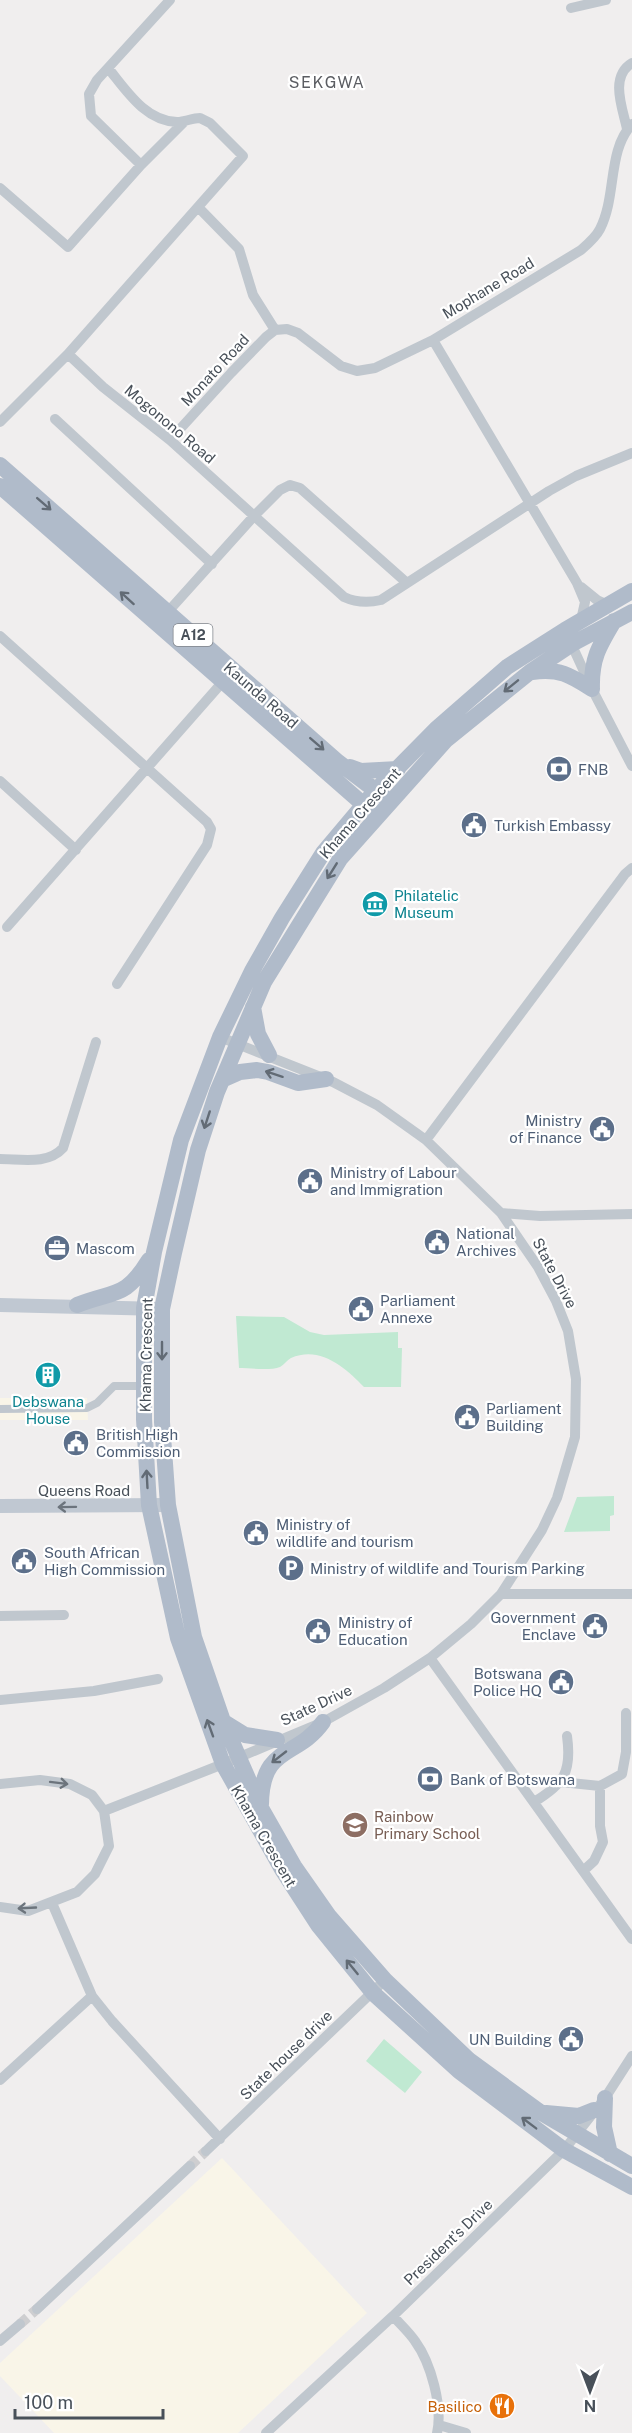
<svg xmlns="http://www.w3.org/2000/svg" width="632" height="2433" font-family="'Public Sans',sans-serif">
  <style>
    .commercial { fill: #f9f5e8 }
    .green { fill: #c0e9d2 }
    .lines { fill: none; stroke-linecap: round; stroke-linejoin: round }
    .minor-tunnel { stroke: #ceced0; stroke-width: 10; stroke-dasharray: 10 5; stroke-linecap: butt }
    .pedestrian { stroke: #c0c7ce; stroke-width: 8 }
    .minor { stroke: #c0c7ce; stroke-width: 10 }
    .secondary { stroke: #c0c8d2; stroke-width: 14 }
    .primary { stroke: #b0bbca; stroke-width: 16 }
    .oneway { stroke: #626b75 }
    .oneway2 { stroke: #6c747d }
    .oneway3 { stroke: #6c747c }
    .labels { text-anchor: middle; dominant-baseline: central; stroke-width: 4.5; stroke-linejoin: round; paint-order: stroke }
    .shield { fill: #fff; stroke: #7f848b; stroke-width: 1.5 }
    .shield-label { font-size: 14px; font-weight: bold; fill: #485059 }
    .street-label { font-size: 15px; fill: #485059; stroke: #fff }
    .service-label { font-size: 15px; fill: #4e5e75; stroke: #fff; text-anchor: start }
    .culture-label { font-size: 15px; fill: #0d838f; stroke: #fff; text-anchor: start }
    .education-label { font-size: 15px; fill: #785e54; stroke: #fff; text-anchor: start }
    .food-label { font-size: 15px; fill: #c56008; stroke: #fff; text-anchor: end }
    .neighbourhood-label { font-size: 16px; letter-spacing: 1.5px; fill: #5b5d62; stroke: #fff }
  </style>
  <rect width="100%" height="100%" fill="#f0eeee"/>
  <path class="commercial" d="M0 1398H87L88 1420H0Z
    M222 2158 367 2313 238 2433H54L0 2376V2363Z"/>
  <path class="green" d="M236 1316 284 1317 310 1332 324 1335 398 1332V1348H402L401 1387H364C346 1368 320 1345 291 1358 287 1360 284 1365 280 1367 270 1371 250 1368 239 1368Z
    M614 1496V1515L610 1516V1531L564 1532 577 1497Z
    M384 2039 422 2072 405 2093 366 2061Z"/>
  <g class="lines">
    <path class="minor-tunnel" d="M190 2166 206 2151
      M20 2324 37 2309"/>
    <path class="pedestrian" d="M0 1409 87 1408 97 1403 114 1386H144"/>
    <path class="minor" d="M571 8 606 0
      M627 129C623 109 609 77 632 63
      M141 165 185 121
      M0 188 68 247 141 165 91 116 89 94 97 80 170 0
      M198 207 239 249 253 295 275 330
      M433 340 577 583 585 602 581 620
      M68 354 103 387 170 440 344 597C357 603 368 603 381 600L549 491 576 476 632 453
      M55 419 212 564
      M0 422 68 354 243 156 210 123 200 118C192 118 185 122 177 122 145 121 126 90 108 68
      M170 440 231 373 266 337 275 330 287 329 298 333 341 366 357 371 375 368 433 340 581 250C588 244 596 237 600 229 617 196 607 151 632 124
      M581 587 597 600 608 605
      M165 615 253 517 280 490 290 485 300 488 407 583
      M0 636 207 822 211 829 207 845 117 984
      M570 641 592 689 632 766
      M0 781 76 850
      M7 927 227 677
      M426 1140 625 874 632 868
      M0 1159C21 1159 48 1165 63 1148L96 1042
      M501 1213 540 1216 632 1214
      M501 1594H632
      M0 1616 64 1615
      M430 1658 632 1939
      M0 1700 94 1691 158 1679
      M561 1782 600 1786
      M0 1784 40 1780 70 1784 92 1795 104 1811 109 1846 95 1874 77 1892 28 1911 0 1907
      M534 1802C564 1784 572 1772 567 1736
      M104 1811 223 1764 323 1722 384 1688 430 1658 471 1624 501 1594 542 1530 557 1498 575 1437 576 1379 568 1331 556 1301 538 1267 501 1213 426 1140 377 1105 333 1082 220 1037
      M583 1871 594 1861 603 1842 600 1826V1786L622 1774 626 1752V1713
      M52 1903 92 1996 112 2021 220 2139
      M0 2080 92 1996
      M206 2151 385 1980
      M37 2309 190 2166
      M393 2316C400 2324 409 2332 415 2341 431 2363 443 2407 437 2433
      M0 2341 20 2324
      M439 2425 466 2433
      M266 2433 393 2316 564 2150 605 2098 632 2056"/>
    <path class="secondary" d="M0 1305 162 1309
      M0 1506 168 1505"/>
    <path class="primary" d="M0 465 338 762 383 796
      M0 486 372 812
      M632 591 565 630 507 667 436 729 376 790 323 853 282 918 252 971 220 1037 181 1140 154 1252 144 1308V1419L149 1505 178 1638 223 1764 283 1871 318 1925 373 1993 459 2071 564 2150 632 2187
      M632 612 572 644 530 672 446 740 340 859 264 982 217 1092 198 1150 174 1253 162 1309V1422L168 1505 194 1637 223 1721 239 1758 261 1808 294 1866 329 1916 385 1980 469 2060 540 2112 632 2166
      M532 672C559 668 570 675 592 689
      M592 689C591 659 599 646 614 621
      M350 767 361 771 398 769
      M253 1007 258 1034 269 1055
      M222 1080 240 1072 257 1070 268 1072 298 1083 326 1079
      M77 1305C115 1290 125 1299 149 1260
      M224 1722 245 1735 277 1740
      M261 1804C262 1744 297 1759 323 1722
      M605 2098 604 2127 610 2154
      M546 2113 579 2116 594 2110"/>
  </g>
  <defs><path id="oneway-shaft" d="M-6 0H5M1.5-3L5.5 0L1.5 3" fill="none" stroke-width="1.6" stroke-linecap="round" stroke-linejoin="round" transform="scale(1.5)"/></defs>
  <g class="oneway">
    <use href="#oneway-shaft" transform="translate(44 504) rotate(41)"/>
    <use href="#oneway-shaft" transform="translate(127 598) rotate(-138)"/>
    <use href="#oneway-shaft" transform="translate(511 686) rotate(141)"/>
    <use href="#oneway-shaft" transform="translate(317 744) rotate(41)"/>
    <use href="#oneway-shaft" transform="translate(332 871) rotate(122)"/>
    <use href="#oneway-shaft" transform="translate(274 1074) rotate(-162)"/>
    <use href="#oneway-shaft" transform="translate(207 1120) rotate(108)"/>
    <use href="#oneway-shaft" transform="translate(162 1351) rotate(90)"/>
    <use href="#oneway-shaft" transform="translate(147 1479) rotate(-93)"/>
    <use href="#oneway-shaft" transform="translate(210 1728) rotate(-110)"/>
    <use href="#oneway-shaft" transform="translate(279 1757) rotate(142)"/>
    <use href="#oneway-shaft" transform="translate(352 1967) rotate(-129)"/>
    <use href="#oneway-shaft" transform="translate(529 2123) rotate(-143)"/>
  </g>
  <use class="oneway2" href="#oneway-shaft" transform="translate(67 1507) rotate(179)"/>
  <g class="oneway3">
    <use href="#oneway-shaft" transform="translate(59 1783) rotate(7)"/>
    <use href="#oneway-shaft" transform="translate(27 1908) rotate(177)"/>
  </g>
  <defs>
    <symbol id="bank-disc" viewBox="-11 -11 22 22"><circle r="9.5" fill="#5c6f8a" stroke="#fff"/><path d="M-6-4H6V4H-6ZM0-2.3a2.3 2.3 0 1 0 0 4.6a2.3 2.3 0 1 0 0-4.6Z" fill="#fff"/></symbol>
    <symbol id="civic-disc" viewBox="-11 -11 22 22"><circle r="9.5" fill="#5c6f8a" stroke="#fff"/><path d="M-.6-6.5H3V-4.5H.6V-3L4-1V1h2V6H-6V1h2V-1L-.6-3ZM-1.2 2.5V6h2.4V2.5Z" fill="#fff"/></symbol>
    <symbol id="museum-disc" viewBox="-11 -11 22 22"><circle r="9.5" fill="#0f9aa8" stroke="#fff"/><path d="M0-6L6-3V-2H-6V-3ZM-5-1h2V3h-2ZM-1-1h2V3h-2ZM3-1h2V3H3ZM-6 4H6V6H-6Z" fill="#fff"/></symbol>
    <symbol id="office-disc" viewBox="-11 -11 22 22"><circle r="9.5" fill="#5c6f8a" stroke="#fff"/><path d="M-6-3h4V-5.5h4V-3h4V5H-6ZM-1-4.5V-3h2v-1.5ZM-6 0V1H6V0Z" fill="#fff"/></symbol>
    <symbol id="building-disc" viewBox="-11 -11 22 22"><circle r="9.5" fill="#0f9aa8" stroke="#fff"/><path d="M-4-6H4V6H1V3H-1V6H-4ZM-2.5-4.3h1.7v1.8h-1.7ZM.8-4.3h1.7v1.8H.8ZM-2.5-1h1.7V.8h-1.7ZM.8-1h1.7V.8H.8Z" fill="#fff"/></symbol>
    <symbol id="parking-disc" viewBox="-11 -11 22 22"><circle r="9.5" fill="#5c6f8a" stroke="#fff"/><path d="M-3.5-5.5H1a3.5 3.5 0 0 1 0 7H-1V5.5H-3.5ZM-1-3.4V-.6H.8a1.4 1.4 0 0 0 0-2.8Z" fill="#fff"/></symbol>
    <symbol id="school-disc" viewBox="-11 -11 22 22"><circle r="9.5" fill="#8d6e63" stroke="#fff"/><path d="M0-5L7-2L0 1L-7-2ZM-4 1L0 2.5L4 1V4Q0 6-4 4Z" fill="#fff"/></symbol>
    <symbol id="restaurant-disc" viewBox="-11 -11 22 22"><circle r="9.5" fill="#e8710a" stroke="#fff"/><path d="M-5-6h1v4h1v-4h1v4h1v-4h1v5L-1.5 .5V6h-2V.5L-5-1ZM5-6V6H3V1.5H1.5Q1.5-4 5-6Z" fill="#fff"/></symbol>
  </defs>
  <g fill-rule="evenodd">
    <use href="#bank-disc" x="544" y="754" width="30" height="30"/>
    <use href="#civic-disc" x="459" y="810" width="30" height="30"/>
    <use href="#museum-disc" x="360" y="889" width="30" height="30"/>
    <use href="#civic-disc" x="587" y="1114" width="30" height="30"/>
    <use href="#civic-disc" x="295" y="1166" width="30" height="30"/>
    <use href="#civic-disc" x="422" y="1227" width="30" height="30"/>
    <use href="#office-disc" x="42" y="1233" width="30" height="30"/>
    <use href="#civic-disc" x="346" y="1294" width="30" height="30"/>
    <use href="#building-disc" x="33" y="1360" width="30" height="30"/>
    <use href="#civic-disc" x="452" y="1402" width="30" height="30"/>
    <use href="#civic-disc" x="61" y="1428" width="30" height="30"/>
    <use href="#civic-disc" x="241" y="1518" width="30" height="30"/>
    <use href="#civic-disc" x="9" y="1546" width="30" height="30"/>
    <use href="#parking-disc" x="276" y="1553" width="30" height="30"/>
    <use href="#civic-disc" x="580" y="1611" width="30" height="30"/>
    <use href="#civic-disc" x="303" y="1616" width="30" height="30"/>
    <use href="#civic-disc" x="546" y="1667" width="30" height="30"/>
    <use href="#bank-disc" x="415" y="1764" width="30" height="30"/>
    <use href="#school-disc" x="340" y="1810" width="30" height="30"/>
    <use href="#civic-disc" x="556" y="2024" width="30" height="30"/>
    <use href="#restaurant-disc" x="487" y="2391" width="30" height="30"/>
  </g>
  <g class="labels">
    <rect class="shield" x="173.5" y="624" width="39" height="22" rx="4.5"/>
    <g class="shield-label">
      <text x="193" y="635">A12</text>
    </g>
    <g class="street-label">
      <text transform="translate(488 288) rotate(-31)">Mophane Road</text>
      <text transform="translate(215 370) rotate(-47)">Monato Road</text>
      <text transform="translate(170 424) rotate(40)">Mogonono Road</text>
      <text transform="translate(261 695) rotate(41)">Kaunda Road</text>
      <text transform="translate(360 813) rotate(-49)">Khama Crescent</text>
      <text transform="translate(555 1273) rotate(62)">State Drive</text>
      <text transform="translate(146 1355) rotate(-89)">Khama Crescent</text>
      <text x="84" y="1490">Queens Road</text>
      <text transform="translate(316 1705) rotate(-25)">State Drive</text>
      <text transform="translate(264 1836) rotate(60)">Khama Crescent</text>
      <text transform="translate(286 2055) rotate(-44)">State house drive</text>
      <text transform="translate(448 2242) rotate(-44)">President's Drive</text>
    </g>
    <g class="service-label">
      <text x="578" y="769">FNB</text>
      <text x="494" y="825">Turkish Embassy</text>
      <text x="582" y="1120" text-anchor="end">Ministry<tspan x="582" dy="17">of Finance</tspan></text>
      <text x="330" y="1172">Ministry of Labour<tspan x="330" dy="17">and Immigration</tspan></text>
      <text x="456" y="1233">National<tspan x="456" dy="17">Archives</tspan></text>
      <text x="76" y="1248">Mascom</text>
      <text x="380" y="1300">Parliament<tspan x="380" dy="17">Annexe</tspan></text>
      <text x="486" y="1408">Parliament<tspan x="486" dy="17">Building</tspan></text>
      <text x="96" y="1434">British High<tspan x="96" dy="17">Commission</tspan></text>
      <text x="276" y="1524">Ministry of<tspan x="276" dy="17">wildlife and tourism</tspan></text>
      <text x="44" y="1552">South African<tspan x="44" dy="17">High Commission</tspan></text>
      <text x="310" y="1568">Ministry of wildlife and Tourism Parking</text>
      <text x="576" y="1617" text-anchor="end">Government<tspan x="576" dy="17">Enclave</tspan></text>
      <text x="338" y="1622">Ministry of<tspan x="338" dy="17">Education</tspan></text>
      <text x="542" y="1673" text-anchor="end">Botswana<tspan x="542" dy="17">Police HQ</tspan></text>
      <text x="450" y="1779">Bank of Botswana</text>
      <text x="552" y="2039" text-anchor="end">UN Building</text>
    </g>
    <g class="culture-label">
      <text x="394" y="895">Philatelic<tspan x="394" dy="17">Museum</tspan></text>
      <text x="48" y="1401" text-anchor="middle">Debswana<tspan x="48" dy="17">House</tspan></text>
    </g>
    <g class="education-label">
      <text x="374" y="1816">Rainbow<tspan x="374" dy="17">Primary School</tspan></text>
    </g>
    <g class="food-label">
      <text x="482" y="2406">Basilico</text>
    </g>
    <g class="neighbourhood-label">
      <text x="327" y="82">SEKGWA</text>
    </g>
  </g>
  <g transform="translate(590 2391) rotate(180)" stroke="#ffffff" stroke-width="4.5" paint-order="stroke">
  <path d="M0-4.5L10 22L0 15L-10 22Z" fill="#485059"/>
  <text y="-9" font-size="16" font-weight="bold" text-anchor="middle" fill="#485059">N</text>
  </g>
  <path d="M15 2409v9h148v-9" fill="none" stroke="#485059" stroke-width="3"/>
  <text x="24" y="2409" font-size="18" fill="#485059" stroke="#ffffff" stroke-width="4.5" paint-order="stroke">100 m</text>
</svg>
